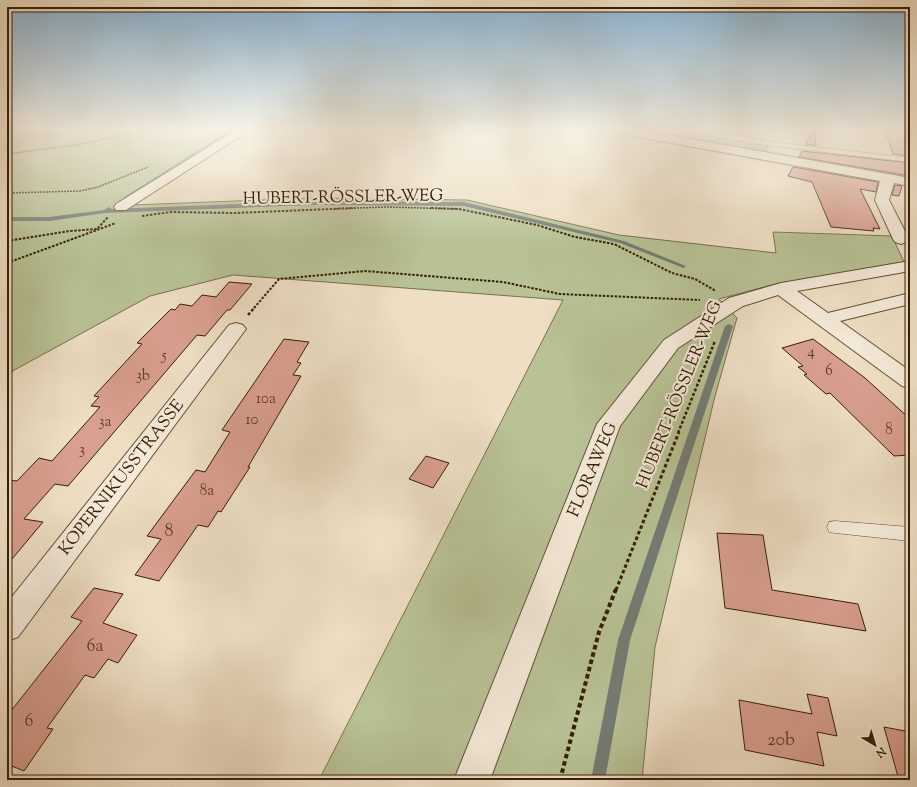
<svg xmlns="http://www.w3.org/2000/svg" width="917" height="787" font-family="'Sorts Mill Goudy',serif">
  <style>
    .green { fill: #b8c295; stroke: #77704e }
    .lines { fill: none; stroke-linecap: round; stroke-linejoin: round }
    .stream { fill: #747c74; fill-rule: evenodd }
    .river { fill: #9dbabd; fill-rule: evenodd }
    .building { fill: #d99f8f; stroke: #361e07 }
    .lane-casing { stroke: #644e36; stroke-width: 1 }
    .street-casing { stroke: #644e36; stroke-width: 2 }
    .path-far4 { stroke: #361e07; stroke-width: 1.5; stroke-dasharray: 2 1; stroke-linecap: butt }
    .path-far3 { stroke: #361e07; stroke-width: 2; stroke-dasharray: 2.5 1.5; stroke-linecap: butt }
    .path-far2 { stroke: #361e07; stroke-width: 2.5; stroke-dasharray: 3 2; stroke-linecap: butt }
    .path-far1 { stroke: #361e07; stroke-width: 3; stroke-dasharray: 3.5 2.5; stroke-linecap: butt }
    .path { stroke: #361e07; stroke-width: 4; stroke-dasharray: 4.5 3; stroke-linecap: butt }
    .lane { fill: #f4ead9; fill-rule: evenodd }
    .street { fill: #f4ead9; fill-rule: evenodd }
    .labels { text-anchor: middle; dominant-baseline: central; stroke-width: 4; stroke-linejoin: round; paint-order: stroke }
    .number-label { font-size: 15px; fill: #5f3e29 }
    .street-label { font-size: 17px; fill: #361e07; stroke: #f4ead9 }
    .near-number-label { font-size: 18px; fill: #5f3e29 }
  </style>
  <rect width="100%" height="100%" fill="#eedfc4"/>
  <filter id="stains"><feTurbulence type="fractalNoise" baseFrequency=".005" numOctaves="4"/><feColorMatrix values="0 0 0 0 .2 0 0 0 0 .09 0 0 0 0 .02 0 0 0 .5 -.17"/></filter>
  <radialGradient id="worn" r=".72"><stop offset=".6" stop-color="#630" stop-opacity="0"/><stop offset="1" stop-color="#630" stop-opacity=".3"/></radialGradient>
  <path class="green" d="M7 130H242L123 203 132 205 312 198 467 200 619 235 776 253 773 232 892 236 905 264 779 283 719 299 737 318 715 396 655 647 642 780H319L563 300 233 275 150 296 7 374Z
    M629 130H684L768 144 765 153Z"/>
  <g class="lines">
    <path class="stream" d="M230 130H235L128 199 123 198Z
      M314 201 464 202 624 241 686 266 683 268 681 267 620 243 464 206 314 205 105 213 49 221H7V217H49L104 210 109 207 112 209Z
      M729 324 733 326 630 640 605 780H591L618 640 725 326Z"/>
    <path class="river" d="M7 130H80L77 135 68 137 7 144Z"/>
  </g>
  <path class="building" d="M814 130 816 146 806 144Z
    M885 130H910V156L893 154Z
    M802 151 910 163V176L799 157Z
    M793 167 878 182 876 192 860 189 880 229 873 228 874 231 831 227 812 182 788 176Z
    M895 185 902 186 899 196 892 195Z
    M229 282 252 284 230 310H227L205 336 197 335 68 486 55 484 24 519 43 522 7 565V480L17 481 39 458 52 461 100 407 91 406 99 397 94 396 142 344 137 343 171 309 175 310 180 304 192 306 202 295 216 297Z
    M284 339 309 342 297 362 301 363 293 375 301 376 248 467H250L221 512 218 511 208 527 198 525 159 581 135 575 161 539 147 536 196 470 205 472 230 432 222 430Z
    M813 339 865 378 910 419V455L894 456 830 393 826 394 804 375 807 374 798 367 803 366 782 348Z
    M426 456 449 463 433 488 409 479Z
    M717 533 763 535 772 590 858 604 866 631 725 608Z
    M94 588 123 594 103 623 137 635 118 663 108 659 94 678 85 675 47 728 53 729 24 771 7 764V716L82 621 71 617Z
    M807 694 828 698 837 736 817 732 824 766 745 750 739 700 812 714Z
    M884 727 910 732V780H899Z"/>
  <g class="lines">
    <defs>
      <path id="lane" d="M687 130H701L764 141 910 158V162L764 145 690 132Z
        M835 521 910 527V541L835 533 829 532 827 527 829 522Z"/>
      <path id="street" d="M236 130H250L126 210H116L114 207 116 204Z
        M616 130H641L910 178V186L894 183 889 200 909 239 907 242 901 244 895 242 893 239 875 200 880 181 622 134Z
        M910 261V271L797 291 828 313 910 293V304L840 321 910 371V388L902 386 778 295 743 306 678 348 620 426 490 780H454L597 424 664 340 729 298 781 283Z
        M236 323 243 325 246 329 243 333 18 637 7 641V603L229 325Z"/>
    </defs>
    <use href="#lane" class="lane-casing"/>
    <use href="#street" class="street-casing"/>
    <path class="path-far4" d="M7 154 76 145 145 130
      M7 193 80 191 98 187 148 167
      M330 209 386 207 460 209"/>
    <path class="path-far3" d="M431 208 459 209 537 225 575 237 614 244 672 273 695 279 716 291
      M142 216 171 212 235 213 355 208
      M7 241 70 231 97 229 108 217
      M7 263 116 223
      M254 308 279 279 365 271 503 282 560 294 700 300"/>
    <path class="path-far2" d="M248 315 255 307
      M678 433 715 341"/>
    <path class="path-far1" d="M616 590 679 432"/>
    <path class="path" d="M560 780 599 632 616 589"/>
    <use href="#lane" class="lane"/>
    <use href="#street" class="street"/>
  </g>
  <linearGradient id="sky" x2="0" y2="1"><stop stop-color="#8ab6d7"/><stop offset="0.54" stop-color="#f7f1e4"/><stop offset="1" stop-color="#f7f1e4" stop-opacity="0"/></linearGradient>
  <rect width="917" height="240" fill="url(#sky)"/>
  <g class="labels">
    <g class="number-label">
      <text x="811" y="352">4</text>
      <text x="164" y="356">5</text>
      <text x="829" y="371">6</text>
      <text x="143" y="376">3b</text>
      <text x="266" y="399">10a</text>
      <text x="252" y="420">10</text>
      <text x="105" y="422">3a</text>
      <text x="889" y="430">8</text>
      <text x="82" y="450">3</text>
      <text x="207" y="491">8a</text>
    </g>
    <g class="street-label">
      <text transform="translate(343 198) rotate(-1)">HUBERT-RÖSSLER-WEG</text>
      <text transform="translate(680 395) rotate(-68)">HUBERT-RÖSSLER-WEG</text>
      <text transform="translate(593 470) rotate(-67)">FLORAWEG</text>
      <text transform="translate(122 478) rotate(-52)">KOPERNIKUSSTRASSE</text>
    </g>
    <g class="near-number-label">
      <text x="169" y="532">8</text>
      <text x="95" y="647">6a</text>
      <text x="29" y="722">6</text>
      <text x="781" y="741">20b</text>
    </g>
  </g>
  <rect width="917" height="787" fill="none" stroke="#eedfc4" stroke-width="24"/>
  <rect x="8" y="8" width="901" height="771" fill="none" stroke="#361e07" stroke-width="2"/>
  <rect x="12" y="12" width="893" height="763" fill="none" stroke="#361e07"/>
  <g transform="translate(875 745) rotate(142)" stroke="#f4ead9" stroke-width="3" paint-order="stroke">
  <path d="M0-3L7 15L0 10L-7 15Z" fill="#361e07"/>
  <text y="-6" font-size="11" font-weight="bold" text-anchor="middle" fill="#361e07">N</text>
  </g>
  <rect width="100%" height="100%" filter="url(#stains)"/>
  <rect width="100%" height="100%" fill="url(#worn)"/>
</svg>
